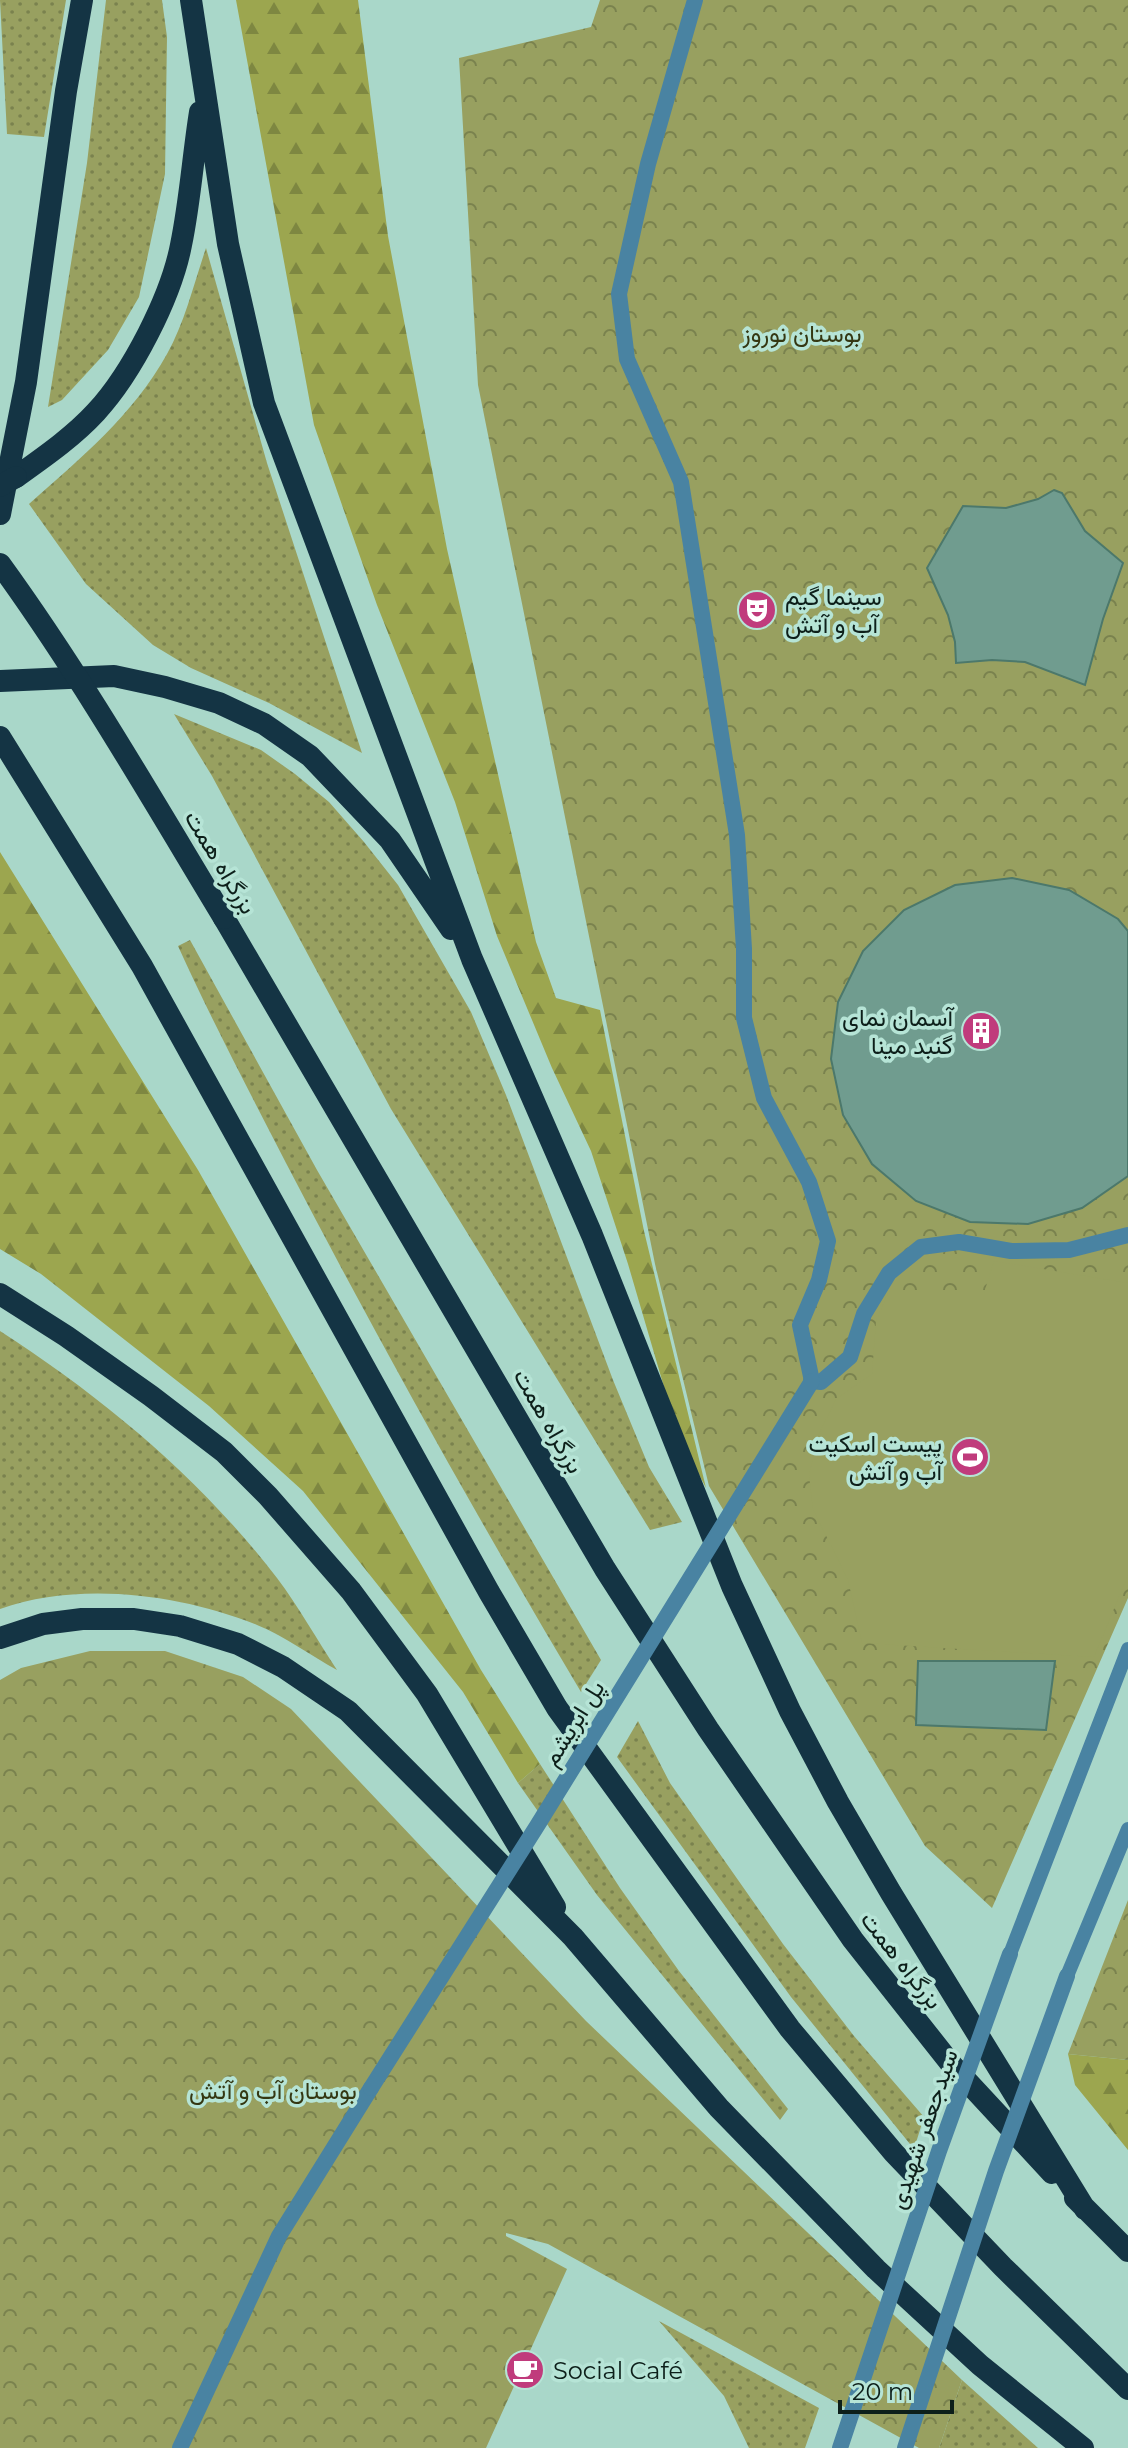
<svg xmlns="http://www.w3.org/2000/svg" width="1128" height="2448" font-family="Montserrat,Vazirmatn,sans-serif">
  <style>
    .grass { fill: url(#grass-dots) }
    .forest { fill: url(#forest-firs) }
    .park { fill: url(#park-crowns) }
    .pitch { fill: #98a060 }
    .building { fill: #709c8f; stroke: #4c786b; stroke-width: 2 }
    .lines { fill: none; stroke-linecap: round; stroke-linejoin: round }
    .service { stroke: #4983a2; stroke-width: 14 }
    .pedestrian { stroke: #4983a2; stroke-width: 16 }
    .trunk { stroke: #143444; stroke-width: 22 }
    .pedestrian-bridge { stroke: #4983a2; stroke-width: 16 }
    .tertiary-bridge { stroke: #4983a2; stroke-width: 16 }
    .trunk-bridge { stroke: #143444; stroke-width: 22 }
    .labels { text-anchor: middle; dominant-baseline: central; stroke-width: 7; stroke-linejoin: round; paint-order: stroke }
    .park-label { font-size: 24px; fill: #343712; stroke: #b6e4d6 }
    .poi-label { font-size: 24px; fill: #0d1f1a; stroke: #b6e4d6; text-anchor: start }
    .street-label { font-size: 24px; fill: #0d1f1a; stroke: #b6e4d6 }
  </style>
  <defs>
    <pattern id="grass-dots" width="8" height="8" patternUnits="userSpaceOnUse" patternTransform="scale(2)"><rect width="8" height="8" fill="#98a060"/><path d="M2 2h.1M6 6h.1" fill="none" stroke="#7a824e" stroke-width="1.8" stroke-linecap="round"/></pattern>
    <pattern id="forest-firs" width="22" height="20" patternUnits="userSpaceOnUse" patternTransform="scale(2)"><rect width="22" height="20" fill="#9ca64f"/><path d="M5 1l3.5 6h-7zM16 11l3.5 6h-7z" fill="#7e8741"/></pattern>
    <pattern id="park-crowns" width="20" height="18" patternUnits="userSpaceOnUse" patternTransform="scale(2)"><rect width="20" height="18" fill="#98a060"/><path d="M2 6a3 3 0 1 1 6 0M12 15a3 3 0 1 1 6 0" fill="none" stroke="#7a824e"/></pattern>
  </defs>
  <rect width="100%" height="100%" fill="#a9d7c9"/>
  <path class="grass" d="M0 0H66L44 137 7 134Z
    M106 0H162L167 37 165 174 139 297 108 350 62 400 48 407 87 163Z
    M206 248 267 463 362 753 269 703 191 668 153 645 86 584 29 504C80 459 134 414 167 354 185 322 194 283 206 248Z
    M174 714 261 750 295 774 329 802 364 842 398 885 471 1012 506 1095 613 1380 649 1467 682 1522 650 1530 391 1109 212 776Z
    M190 940 317 1170 601 1660 581 1692C478 1519 379 1342 286 1163 249 1091 211 1019 178 946Z
    M0 1331C105 1399 200 1478 277 1578 299 1607 317 1640 337 1670 311 1656 285 1636 257 1625 180 1594 79 1581 0 1609Z
    M638 1721 670 1783 783 1944 854 2036 924 2117 914 2149 791 1997 617 1757Z
    M540 1764 620 1888 679 1971 788 2109 780 2120 597 1895 518 1783Z
    M659 2321 819 2408 805 2448H749L724 2396Z
    M962 2380 1038 2448H939Z"/>
  <path class="forest" d="M236 0H358L388 236 447 549 536 942 556 998 600 1010 644 1231 706 1488 689 1455 669 1404 628 1264 591 1151 552 1068 497 936 455 802 377 605 314 425Z
    M0 852 198 1170 481 1670 540 1764 518 1783 463 1692 303 1491 209 1406 41 1274 0 1249Z
    M1068 2054 1128 2060V2150L1075 2085Z"/>
  <path class="park" d="M600 0H1128V1598L992 1908 925 1846 709 1486 655 1264 478 385 459 58 591 27Z
    M90 1651H165L243 1677 291 1709 586 2021 962 2380 939 2448H919L548 2244 506 2233V2236L567 2269 486 2448H0V1680L21 1668Z
    M1128 1900V2060L1068 2054Z"/>
  <path class="pitch" d="M994 1261 1128 1283V1575L1094 1657 862 1643 848 1580 813 1509 809 1476 817 1438 836 1399 872 1374 876 1321 888 1293H984Z"/>
  <path class="building" d="M1054 490 1062 493 1085 531 1123 563 1103 619 1085 685 1025 662 992 660 956 663 955 642 948 615 927 568 963 506 1006 508 1038 499Z
    M1012 878 1069 890 1118 919 1128 931V1176L1082 1208 1028 1224 970 1222 916 1201 872 1164 843 1115 831 1059 838 1002 863 951 904 910 955 885Z
    M918 1661H1055L1046 1730 916 1725Z"/>
  <g class="lines">
    <path class="service" d="M1010 1954 1128 1649
      M1067 1976 1128 1829"/>
    <path class="pedestrian" d="M695 0 648 164 619 294 627 359 681 482 737 835 744 949V1018L764 1098 809 1182 828 1241 819 1280 800 1325 812 1381 821 1382 850 1357 864 1314 889 1273 921 1247 959 1242 1011 1251 1069 1250 1128 1235
      M180 2448 279 2236 371 2088"/>
    <path class="trunk" d="M191 0 228 244 264 403 472 959 592 1235 732 1586 790 1711 838 1802 891 1893 1085 2209
      M16 477C44 457 73 437 96 412 132 373 171 297 181 245 190 202 193 156 200 112
      M0 514 26 382 66 91 82 0
      M0 681 114 676 165 687 219 703 264 724 310 756 390 840 451 929
      M0 737 142 966 489 1592 557 1708 790 2029 894 2153 1003 2267 1128 2389
      M224 918 605 1569 708 1729 853 1940 951 2064 1052 2173
      M0 1294 66 1336 151 1396 224 1452 268 1496 351 1591 427 1694 555 1907
      M0 1638 43 1624 82 1619H134L180 1626 238 1644 283 1667 348 1711 573 1937 719 2108 876 2269 980 2365 1083 2448
      M1075 2198 1128 2251"/>
    <path class="pedestrian-bridge" d="M371 2088 537 1826 812 1381"/>
    <path class="tertiary-bridge" d="M840 2448 939 2151 1010 1954
      M905 2448 996 2171 1067 1976"/>
    <path class="trunk-bridge" d="M0 486 16 477
      M0 564C82 677 152 799 224 918"/>
  </g>
  <defs>
    <symbol id="theatre-disc" viewBox="-11 -11 22 22"><circle r="9.5" fill="#c03b7c" stroke="#b6e4d6"/><path d="M-5-5.5Q0-4 5-5.5V0Q5 5 0 6Q-5 5-5 0ZM-3.3-2.5H-1v1.5H-3.3ZM1-2.5H3.3v1.5H1ZM-2.8 1Q0 5.5 2.8 1Z" fill="#fff"/></symbol>
    <symbol id="building-disc" viewBox="-11 -11 22 22"><circle r="9.5" fill="#c03b7c" stroke="#b6e4d6"/><path d="M-4-6H4V6H1V3H-1V6H-4ZM-2.5-4.3h1.7v1.8h-1.7ZM.8-4.3h1.7v1.8H.8ZM-2.5-1h1.7V.8h-1.7ZM.8-1h1.7V.8H.8Z" fill="#fff"/></symbol>
    <symbol id="stadium-disc" viewBox="-11 -11 22 22"><circle r="9.5" fill="#c03b7c" stroke="#b6e4d6"/><path d="M0-5a6.5 5 0 1 0 0 10a6.5 5 0 1 0 0-10ZM-3.5-1.8h7v3.6h-7Z" fill="#fff"/></symbol>
    <symbol id="cafe-disc" viewBox="-11 -11 22 22"><circle r="9.5" fill="#c03b7c" stroke="#b6e4d6"/><path d="M-5.5-4.5H6V0H3Q3 3.5 0 3.5H-2.5Q-5.5 3.5-5.5 0ZM3-3.2v2h1.7v-2ZM-6 4.5H4V6H-6Z" fill="#fff"/></symbol>
  </defs>
  <g fill-rule="evenodd">
    <use href="#theatre-disc" x="735" y="588" width="44" height="44"/>
    <use href="#building-disc" x="959" y="1009" width="44" height="44"/>
    <use href="#stadium-disc" x="948" y="1435" width="44" height="44"/>
    <use href="#cafe-disc" x="503" y="2348" width="44" height="44"/>
  </g>
  <g class="labels">
    <g class="park-label">
      <text x="802" y="333">بوستان نوروز</text>
      <text x="273" y="2090">بوستان آب و آتش</text>
    </g>
    <g class="poi-label">
      <text x="785" y="596">سینما گیم<tspan x="785" dy="28">آب و آتش</tspan></text>
      <text x="953" y="1017" text-anchor="end">آسمان نمای<tspan x="953" dy="28">گنبد مینا</tspan></text>
      <text x="942" y="1443" text-anchor="end">پیست اسکیت<tspan x="942" dy="28">آب و آتش</tspan></text>
      <text x="553" y="2370">Social Café</text>
    </g>
    <g class="street-label">
      <text transform="translate(221 862) rotate(59)">بزرگراه همت</text>
      <text transform="translate(549 1421) rotate(60)">بزرگراه همت</text>
      <text transform="translate(573 1723) rotate(-58)">پل ابریشم</text>
      <text transform="translate(902 1960) rotate(52)">بزرگراه همت</text>
      <text transform="translate(923 2129) rotate(-71)">سیدجعفر شهیدی</text>
    </g>
  </g>
  <path d="M840 2400v12h112v-12" fill="none" stroke="#0d1f1a" stroke-width="4"/>
  <text x="852" y="2400" font-size="24" fill="#0d1f1a" stroke="#b6e4d6" stroke-width="6" paint-order="stroke">20 m</text>
</svg>
